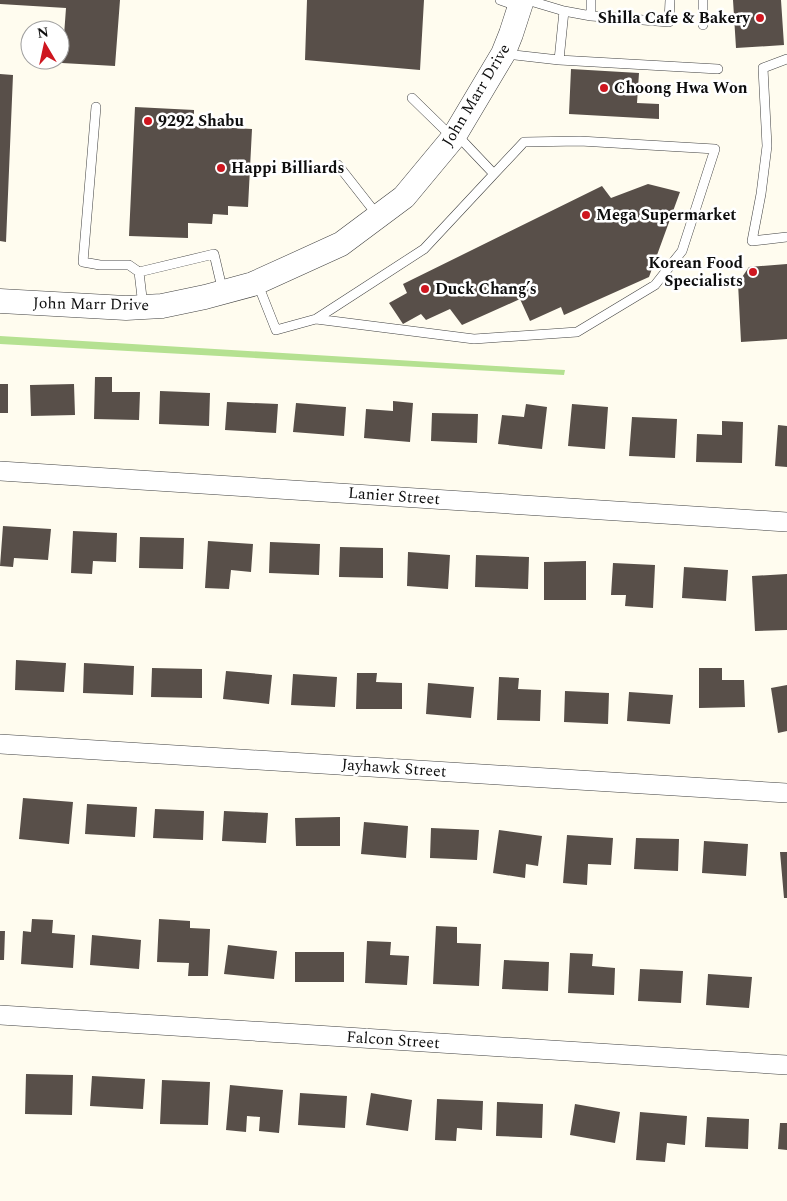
<svg xmlns="http://www.w3.org/2000/svg" width="787" height="1201" font-family="Spectral,serif">
  <style>
    .forest { fill: #b5e191 }
    .building { fill: #584f49 }
    .lines { fill: none; stroke-linecap: round; stroke-linejoin: round }
    .service-casing { stroke: #414141; stroke-width: 10 }
    .minor-casing { stroke: #414141; stroke-width: 20 }
    .tertiary-casing { stroke: #414141; stroke-width: 25 }
    .service { stroke: #fff; stroke-width: 9 }
    .minor { stroke: #fff; stroke-width: 19 }
    .tertiary { stroke: #fff; stroke-width: 24 }
    .poi-dot { fill: #ce161f; stroke: #fff; stroke-width: 2 }
    .labels { text-anchor: middle; dominant-baseline: central; stroke-width: 5; stroke-linejoin: round; paint-order: stroke }
    .poi-label { font-size: 16px; font-weight: bold; fill: #0e0e0e; stroke: #fff; text-anchor: start }
    .street-label { font-size: 16px; fill: #0e0e0e; stroke: #fff }
  </style>
  <rect width="100%" height="100%" fill="#fffcef"/>
  <path class="forest" d="M0 336 496 366 565 370 564 375 0 344Z"/>
  <path class="building" d="M0 0H120L115 66 62 63 66 8 0 4Z
    M307 0H424L420 70 305 60Z
    M733 0H781L784 45 736 48Z
    M571 69 639 73 637 103 659 104V119L569 114Z
    M0 74 13 75 6 242 0 241Z
    M135 107 194 110V126L252 129 248 207 228 206V215L213 214 212 224 188 223V238L129 236Z
    M648 184 680 192 649 277 564 315 561 307 530 321 520 299 462 325 450 309 426 320 421 314 403 324 389 303 407 293 403 284 602 186 611 198Z
    M787 264V339L741 342 738 283 749 267Z
    M95 377H112V392H140L139 420 94 419Z
    M0 384H8V413H0Z
    M74 384 75 415 31 416 30 385Z
    M160 391 210 393 209 426 159 424Z
    M393 401 413 403 410 442 364 438 366 409 393 411Z
    M227 402 278 404 276 433 225 430Z
    M296 403 346 407 344 436 293 432Z
    M526 404 547 407 542 449 498 444 502 415 524 417Z
    M572 404 608 407 605 449 568 446Z
    M432 413 478 414 477 443 431 441Z
    M632 417 677 419 675 458 629 456Z
    M722 421 743 422 742 463 696 462 697 434 722 435Z
    M778 425 787 426V467L775 466Z
    M3 526 51 529 48 560 14 558 13 567 0 566Z
    M73 531 117 533 116 562 93 561 92 574 71 573Z
    M140 537 184 538 183 569 139 568Z
    M208 541 253 544 251 572 231 570 229 589 205 588Z
    M270 542 320 544 319 575 269 573Z
    M340 547 383 548V578L339 577Z
    M408 552 450 555 448 589 407 586Z
    M476 555 529 557 528 589 475 587Z
    M586 561V600H544V562Z
    M613 563 655 565 653 608 625 606 626 595H611Z
    M684 567 728 570 726 601 682 598Z
    M787 574V630L755 631 752 576Z
    M16 660 66 663 64 692 15 690Z
    M84 663 134 666 133 695 83 693Z
    M152 668 202 669V698L151 697Z
    M699 668H722V680H744L745 707 699 708Z
    M226 671 272 675 269 704 223 699Z
    M357 673H377L376 682 402 683V709H356Z
    M293 674 337 677 335 707 291 705Z
    M499 677 519 678 518 689 541 690 540 721 497 720Z
    M428 683 474 687 471 718 426 714Z
    M787 685V731L778 733 771 688Z
    M565 691 609 693 608 724 564 722Z
    M629 692 673 695 670 724 627 721Z
    M23 798 73 802 69 844 19 839Z
    M87 804 137 807 135 837 85 834Z
    M155 809 204 811 203 840 153 838Z
    M224 811 268 813 266 843 222 841Z
    M340 817V846H296L295 818Z
    M364 822 408 826 406 858 361 854Z
    M431 828 479 830 477 860 430 858Z
    M499 830 542 836 538 866 526 864 525 878 493 873Z
    M567 835 613 838 611 865 588 864 587 885 563 883Z
    M636 838 679 839 678 871 634 869Z
    M704 841 748 844 746 876 702 873Z
    M780 852H787V898H784Z
    M32 919 53 920 52 933 75 935 73 968 21 964 23 931 31 932Z
    M159 919 190 921V928L210 929 208 976H188L189 963 157 962Z
    M436 926 457 927V943L481 944 479 986 433 984Z
    M0 931H5L4 960H0Z
    M92 935 141 940 139 969 90 965Z
    M367 941 391 942 390 955 409 956 407 985 365 983Z
    M228 945 277 951 274 979 224 974Z
    M295 952H344V982H295Z
    M570 953 593 954 592 966 615 968 614 995 568 993Z
    M504 960 549 962 548 991 502 989Z
    M640 969 683 971 681 1003 638 1001Z
    M708 974 752 977 749 1008 706 1005Z
    M26 1074 73 1075 72 1115 25 1114Z
    M92 1076 145 1079 143 1109 90 1106Z
    M162 1080 210 1082 208 1125 160 1124Z
    M230 1085 283 1090 279 1133 259 1131 260 1117 247 1116 246 1132 226 1130Z
    M300 1093 347 1096 345 1128 298 1125Z
    M371 1093 412 1100 408 1131 366 1125Z
    M437 1099 483 1101 482 1130 457 1128 456 1141 435 1140Z
    M497 1102 543 1104 542 1138 496 1136Z
    M575 1104 620 1112 615 1143 570 1135Z
    M640 1112 687 1116 685 1145 667 1143 665 1162 636 1160Z
    M707 1117 749 1119 748 1149 705 1147Z
    M780 1123H787V1150L778 1149Z"/>
  <g class="lines">
    <defs>
      <path id="service" d="M500 0 520 7
        M527 0 564 11 591 16
        M591 0V16L669 22 670 0
        M703 25V0
        M505 54 559 60 718 69
        M787 59 763 68 767 146 761 194 752 241 787 237
        M559 60 564 11
        M412 98 453 138
        M96 107 83 262 100 265H129L139 272
        M338 165 378 216
        M257 282 276 330 316 319 424 249 494 174 456 134
        M143 306 139 272 214 254 223 292
        M316 319 474 339 577 332 655 285 682 251 715 149 580 141 524 142 494 174"/>
      <path id="minor" d="M0 471 787 522
        M0 744 787 793
        M0 1015 787 1065"/>
      <path id="tertiary" d="M0 301 126 308 162 306 205 297 253 284 341 244 404 197 453 138 503 54 511 34 522 0"/>
    </defs>
    <use href="#service" class="service-casing"/>
    <use href="#minor" class="minor-casing"/>
    <use href="#tertiary" class="tertiary-casing"/>
    <use href="#service" class="service"/>
    <use href="#minor" class="minor"/>
    <use href="#tertiary" class="tertiary"/>
  </g>
  <g class="poi-dot">
    <circle cx="760" cy="18" r="5"/>
    <circle cx="604" cy="88" r="5"/>
    <circle cx="148" cy="121" r="5"/>
    <circle cx="221" cy="168" r="5"/>
    <circle cx="586" cy="215" r="5"/>
    <circle cx="753" cy="272" r="5"/>
    <circle cx="425" cy="289" r="5"/>
  </g>
  <g class="labels">
    <g class="poi-label">
      <text x="750" y="18" text-anchor="end">Shilla Cafe &amp; Bakery</text>
      <text x="614" y="88">Choong Hwa Won</text>
      <text x="158" y="121">9292 Shabu</text>
      <text x="231" y="168">Happi Billiards</text>
      <text x="596" y="215">Mega Supermarket</text>
      <text x="743" y="263" text-anchor="end">Korean Food<tspan x="743" dy="18">Specialists</tspan></text>
      <text x="435" y="289">Duck Chang’s</text>
    </g>
    <g class="street-label">
      <text transform="translate(476 95) rotate(-59)">John Marr Drive</text>
      <text transform="translate(91 304) rotate(1)">John Marr Drive</text>
      <text transform="translate(394 496) rotate(4)">Lanier Street</text>
      <text transform="translate(394 768) rotate(4)">Jayhawk Street</text>
      <text transform="translate(393 1040) rotate(4)">Falcon Street</text>
    </g>
  </g>
  <g transform="translate(45 45) rotate(351)"><circle r="24" fill="#ffffff" stroke="#9f9f9f"/>
  <path d="M0-4L9 19L0 12L-9 19Z" fill="#ce161f"/>
  <text y="-8" font-size="14" font-weight="bold" text-anchor="middle" fill="#0e0e0e">N</text>
  </g>
</svg>
